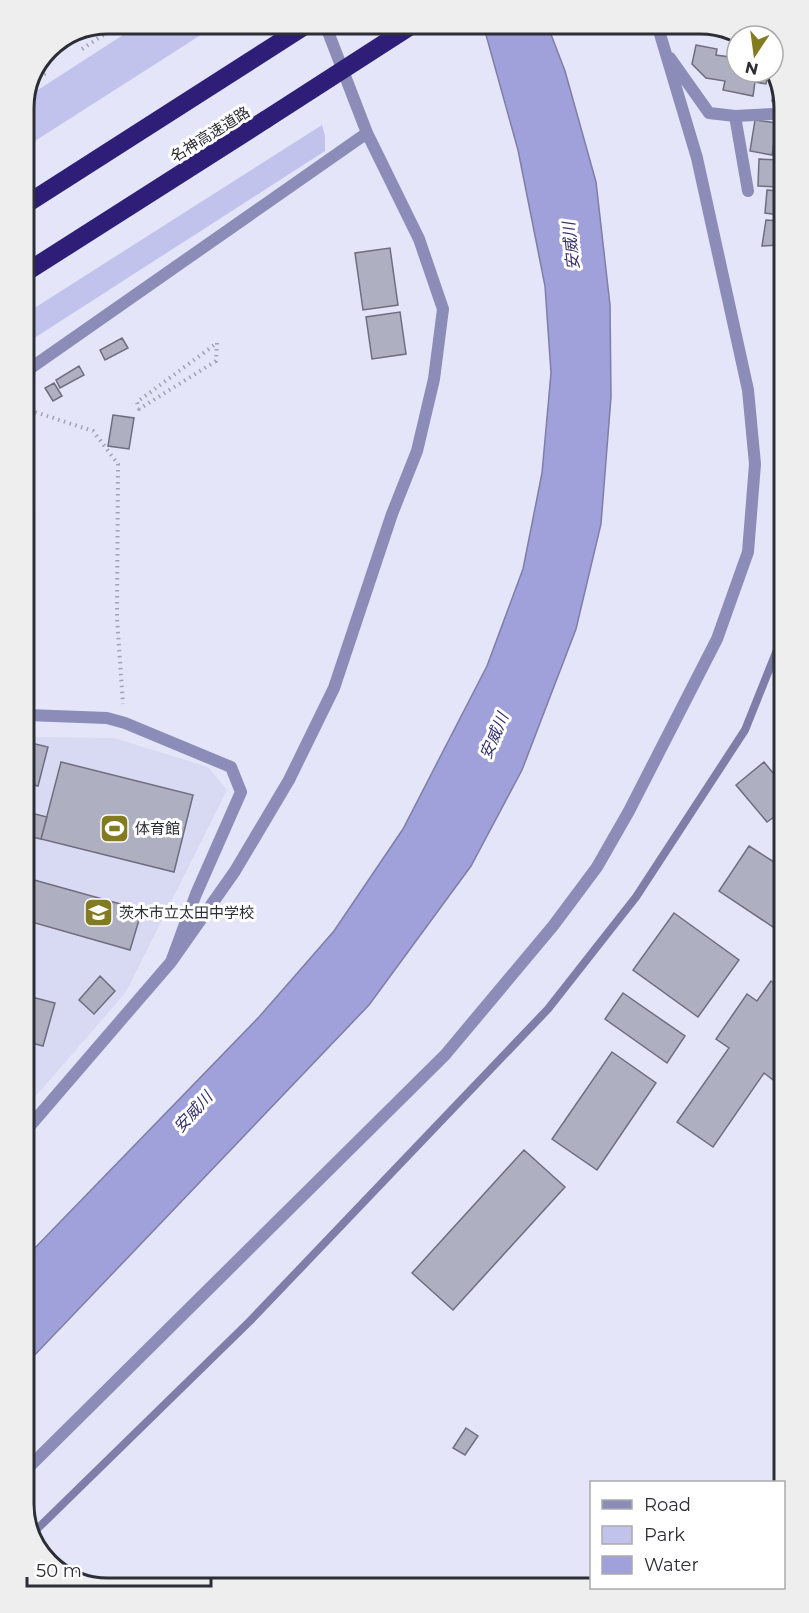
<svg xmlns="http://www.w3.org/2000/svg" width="809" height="1613" font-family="Montserrat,'Noto Sans JP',sans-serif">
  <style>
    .built { fill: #d8daf4 }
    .green { fill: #c1c3ec }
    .water { fill: #a0a0da; stroke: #7e7ea8; stroke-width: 1.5 }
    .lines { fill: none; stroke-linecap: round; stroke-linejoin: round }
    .stream { stroke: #7e7ea8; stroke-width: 8 }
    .building { fill: #aeafc1; stroke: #6e6e7f; stroke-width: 1.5 }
    .path { stroke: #a2a3b1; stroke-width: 4; stroke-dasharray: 1.5 4.5; stroke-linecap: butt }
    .minor { stroke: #8b8cb7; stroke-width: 12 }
    .tertiary { stroke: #8b8cb7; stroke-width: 12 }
    .motorway { stroke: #2f1e78; stroke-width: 18 }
    .motorway-bridge { stroke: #2f1e78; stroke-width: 18 }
    .labels { text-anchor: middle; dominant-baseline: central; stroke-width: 6; stroke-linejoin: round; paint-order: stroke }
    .street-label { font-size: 15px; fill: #2d2e35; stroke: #fff }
    .poi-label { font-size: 15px; fill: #2d2e35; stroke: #fff; text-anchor: start }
    .water-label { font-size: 16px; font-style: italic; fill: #362f73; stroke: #fff }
    .rim { fill: none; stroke: #2d2e35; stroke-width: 3 }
  </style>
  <rect width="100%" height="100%" fill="#e4e5f8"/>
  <path class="built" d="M27 737 114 738 208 767 227 790 126 992 28 1105Z"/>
  <path class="green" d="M140 24H218L24 148V103L27 97Z
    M322 125 325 136V151L25 344V314Z"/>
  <path class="water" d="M483 24H547L565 71 596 182 610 305 611 397 601 524 576 629 522 770 471 866 369 1005 30 1360 29 1254 259 1017 334 931 403 829 487 666 523 569 542 473 551 373 545 286 518 150Z"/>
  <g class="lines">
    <path class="stream" d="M30 1536 250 1321 548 1009 636 897 745 730 781 640"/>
  </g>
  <path class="building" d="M696 45 717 49 716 55 737 58V72H768L766 84 755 82 753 96 723 90 725 81 706 78 692 64Z
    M776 72 779 76V102L772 101Z
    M755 120 777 123 772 155 750 151Z
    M759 159 779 160V187L758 186Z
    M767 190 779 191V215L765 213Z
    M766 220 779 221V245L762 246Z
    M390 248 398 305 363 310 355 253Z
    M400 312 406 354 372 359 366 317Z
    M122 338 128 348 105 360 100 350Z
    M79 366 84 375 60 388 56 380Z
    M54 383 62 396 53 401 45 388Z
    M113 415 134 418 129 449 108 446Z
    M27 742 48 747 38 786 27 783Z
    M61 762 193 795 174 872 41 839Z
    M764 762 782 784V811L767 822 736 785Z
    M27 812 47 817 41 839 32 837 27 856Z
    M749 846 782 867V933L719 891Z
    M27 878 142 910 130 950 28 921Z
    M674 913 739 960 698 1017 633 970Z
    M100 976 115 991 94 1014 79 1000Z
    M771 981 783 989V1075L777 1083 764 1073 713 1147 677 1122 729 1048 716 1039 747 994 757 1001Z
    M623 993 685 1036 667 1063 605 1019Z
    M28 996 55 1003 43 1046 28 1042Z
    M612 1052 656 1083 597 1170 552 1139Z
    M524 1150 565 1187 453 1310 412 1273Z
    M466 1428 478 1436 465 1455 453 1448Z"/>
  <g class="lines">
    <path class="path" d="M82 49 120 24
      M34 81 46 73
      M217 343 216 361 139 409 137 402Z
      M25 406 35 412 93 431 118 464 117 618 123 704"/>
    <path class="minor" d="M670 58 709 113 735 116 748 191
      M735 116 774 114
      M25 372 367 133
      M27 715 107 718 125 723 231 767 241 792 196 894 171 962 29 1127
      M171 962 235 871 289 780 334 688 392 514 417 451 434 379 443 309 419 239 367 133 325 24
      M30 1466 445 1055 553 926 597 867 629 811 717 639 748 552 755 464 748 390 697 158 657 24"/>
    <path class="tertiary" d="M46 55 65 42"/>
    <path class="motorway" d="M25 205 308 24
      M25 273 265 120"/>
    <path class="motorway-bridge" d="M265 120 414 24"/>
  </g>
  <defs>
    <symbol id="stadium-square" viewBox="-11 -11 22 22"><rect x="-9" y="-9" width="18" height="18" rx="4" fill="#837b20" stroke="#fff"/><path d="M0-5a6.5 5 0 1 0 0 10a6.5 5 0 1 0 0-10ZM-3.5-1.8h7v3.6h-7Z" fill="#fff"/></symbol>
    <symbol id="school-square" viewBox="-11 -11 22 22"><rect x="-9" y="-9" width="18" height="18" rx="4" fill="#837b20" stroke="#fff"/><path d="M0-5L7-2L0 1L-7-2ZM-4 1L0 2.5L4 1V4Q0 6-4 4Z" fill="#fff"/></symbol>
  </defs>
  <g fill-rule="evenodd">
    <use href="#stadium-square" x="98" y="812" width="33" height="33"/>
    <use href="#school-square" x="82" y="896" width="33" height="33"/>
  </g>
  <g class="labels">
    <g class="street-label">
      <text transform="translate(210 134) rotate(-32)">名神高速道路</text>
    </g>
    <g class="poi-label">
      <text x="135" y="828">体育館</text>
      <text x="119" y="912">茨木市立太田中学校</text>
    </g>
    <g class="water-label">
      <text transform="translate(571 246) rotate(-96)">安威川</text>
      <text transform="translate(494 736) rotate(-67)">安威川</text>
      <text transform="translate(193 1112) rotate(-48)">安威川</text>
    </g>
  </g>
  <path d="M0 0H809V1613H0ZM108 34H700A74 74 0 0 1 774 108V1504A74 74 0 0 1 700 1578H108A74 74 0 0 1 34 1504V108A74 74 0 0 1 108 34Z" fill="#eeeeef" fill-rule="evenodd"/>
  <path class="rim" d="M108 34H700A74 74 0 0 1 774 108V1504A74 74 0 0 1 700 1578H108A74 74 0 0 1 34 1504V108A74 74 0 0 1 108 34Z"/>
  <rect x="590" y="1481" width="195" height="108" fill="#ffffff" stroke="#ababae" stroke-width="1.5"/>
  <rect x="602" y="1500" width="30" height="9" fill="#8b8cb7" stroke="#ababae" stroke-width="1.5"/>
  <text x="644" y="1511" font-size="18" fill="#2d2e35">Road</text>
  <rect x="602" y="1526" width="30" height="18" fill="#c1c3ec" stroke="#ababae" stroke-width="1.5"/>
  <text x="644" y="1541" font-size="18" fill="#2d2e35">Park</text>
  <rect x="602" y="1556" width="30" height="18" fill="#a0a0da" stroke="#ababae" stroke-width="1.5"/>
  <text x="644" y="1571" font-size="18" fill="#2d2e35">Water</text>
  <g transform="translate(755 54) rotate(193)"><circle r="28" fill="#ffffff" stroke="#ababae" stroke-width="1.5"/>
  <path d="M0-4.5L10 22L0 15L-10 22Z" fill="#837b20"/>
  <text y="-9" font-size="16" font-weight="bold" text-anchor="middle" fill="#2d2e35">N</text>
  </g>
  <path d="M27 1577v9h184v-9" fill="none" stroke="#2d2e35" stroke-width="3"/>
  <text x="36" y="1577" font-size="18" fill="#2d2e35" stroke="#ffffff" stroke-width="4.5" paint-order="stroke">50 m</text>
</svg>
